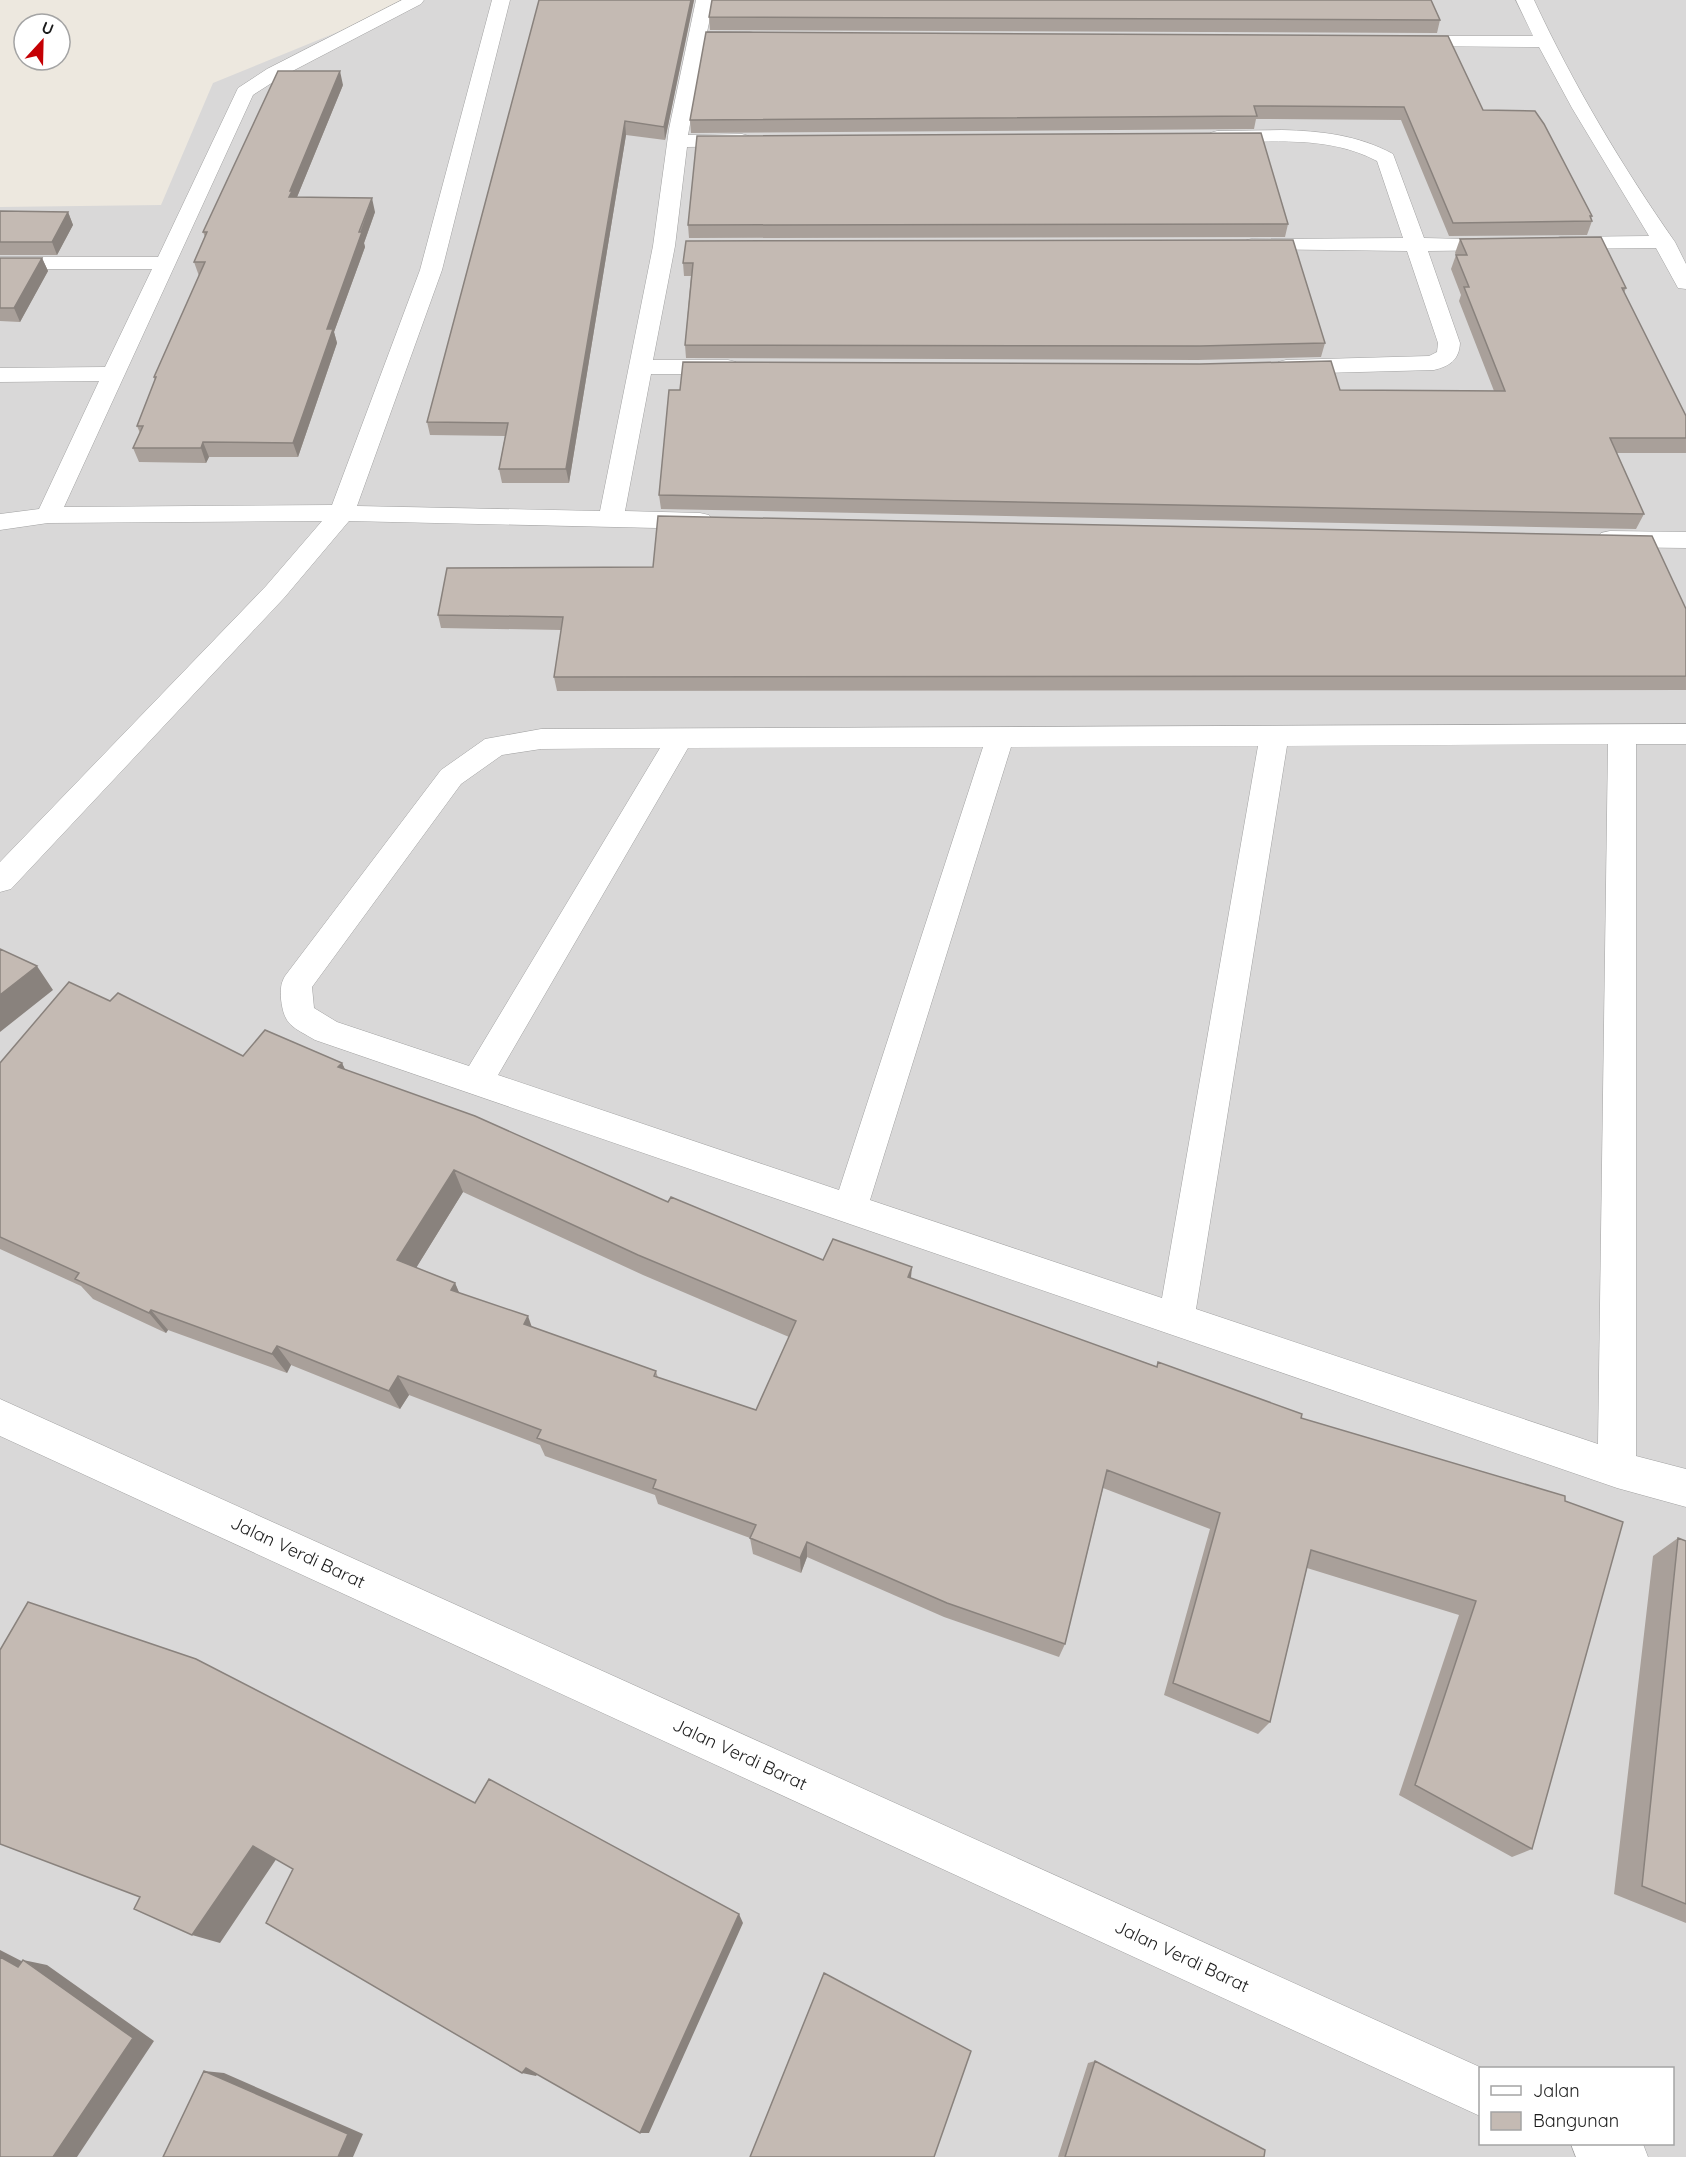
<svg xmlns="http://www.w3.org/2000/svg" width="1686" height="2157" font-family="Quicksand,sans-serif">
  <style>
    .residential { fill: #d9d8d8; fill-rule: evenodd }
    .lines { fill: none; stroke-linecap: round; stroke-linejoin: round }
    .street-casing { stroke: #a2a2a2; stroke-width: 1 }
    .street { fill: #fff; fill-rule: evenodd }
    .wall { fill: #a9a09a; fill-rule: evenodd }
    .shaded-wall { fill: #89827d }
    .building { fill: #c4bab3; stroke: #89827d; stroke-width: 1.5; fill-rule: evenodd }
    .labels { text-anchor: middle; dominant-baseline: central; stroke-width: 6; stroke-linejoin: round; paint-order: stroke }
    .near-street-label { font-size: 18px; fill: #1b1b1b; stroke: #fff }
  </style>
  <rect width="100%" height="100%" fill="#ede8df"/>
  <path class="residential" d="M416 0H1686V2157H0V207L161 205 213 83ZM1480 2068H1672V2144H1480Z"/>
  <g class="lines">
    <defs>
      <path id="street" d="M402 0H424L421 4 281 77 253 95 64 507 332 505 420 270 492 0H510L442 270 357 506 600 511 653 246 669 129 696 0H714L707 32H750L756 33 759 37 756 41 750 42H705L688 135 742 134 749 136 752 140 749 144 742 146 687 147 675 246 653 360H728L736 362 739 367 736 372 728 374H651L625 511 700 513 709 515 713 521 709 527 700 529 349 521 284 598 11 889 0 892V862L266 586 322 521 48 523 0 530V514L39 509 99 381 0 382V368L105 367 152 269H0V257H158L238 88 267 69Z
        M1516 0H1534C1573 84 1622 166 1675 242L1686 264V289L1678 288 1656 248 1560 249 1553 247 1549 243 1553 239 1560 237 1649 236 1572 108 1539 47 1405 46 1399 45 1396 41 1399 37 1405 36H1533Z
        M1282 130C1321 131 1358 135 1393 154L1424 238 1509 240 1513 244 1509 248 1502 250 1428 251 1460 343C1459 360 1450 366 1434 370L1286 374 1278 372 1275 367 1278 362 1286 360 1429 356 1437 352 1438 343 1407 251 1244 249 1240 245 1244 241 1251 239 1403 238 1377 161C1328 135 1271 142 1217 143L1210 141 1207 137 1210 133 1217 131Z
        M1610 531 1686 532V548L1610 547 1601 545 1597 539 1601 533Z
        M1686 724V744H1636V1456L1686 1469V1507L1617 1488 315 1040C293 1027 284 1026 281 999 281 989 280 985 285 976L441 770 485 739 541 729ZM1608 744 1598 1444 1196 1309 1287 746ZM1258 746 1162 1298 870 1200 1011 747ZM983 747 839 1190 498 1075 688 748ZM660 748 469 1066 337 1022 314 1008 312 987 461 784 502 755 541 749Z
        M0 1399 1482 2068 1480 2116 0 1436Z
        M1571 2144H1643L1648 2157H1576Z"/>
    </defs>
    <use href="#street" class="street-casing"/>
    <use href="#street" class="street"/>
  </g>
  <path class="wall" d="M539 0H694L665 140 626 135 569 483H502L499 469 505 436 430 435 427 422Z
    M709 17 1440 20 1437 33 710 30Z
    M706 32 1483 110 1592 216 1591 218 1592 221 1587 235 1449 236 1401 120 1256 119 1254 129 691 133 690 120Z
    M343 85 297 197 375 212 364 243 365 247 334 332 337 343 298 457H209L206 463 139 462 133 448 140 433 137 426 155 381 154 377 199 276 194 262 205 237 203 232Z
    M0 211 68 212 73 225 57 255H0Z
    M1288 224 1285 237 689 238 688 225Z
    M1460 239 1626 288 1624 293 1686 416V453H1616L1644 514 1636 529 661 509 659 495 1340 390 1494 391 1459 301 1461 295 1451 269 1456 255 1455 253Z
    M686 241 1325 343 1321 357 1197 360 686 358 685 345 691 276H684L683 263Z
    M0 258H42L48 271 20 322 0 321Z
    M1686 609V690L557 691 554 677 561 630 441 628 438 615Z
    M110 1001 243 1056 342 1063 345 1070 668 1202 823 1260 911 1279 1301 1418 1565 1496 1532 1849 1512 1857 1399 1795 1459 1615 1307 1568 1270 1722 1258 1734 1164 1695 1210 1529 1103 1488 1065 1644 1059 1657 944 1617 807 1557 801 1573 753 1554 750 1538 658 1504 655 1495 545 1456 540 1445 409 1395 400 1409 291 1365 287 1373 168 1330 166 1333 93 1299 81 1286 0 1249V1063ZM463 1192 643 1275 789 1337 756 1410 658 1378 656 1371 532 1327 459 1293 455 1283 416 1268Z
    M1678 1538 1686 1541V1923L1614 1894 1653 1556Z
    M1095 2061 1264 2157H1058L1088 2063Z"/>
  <path class="shaded-wall" d="M691 0H694L665 140 664 127Z
    M340 71 343 85 295 202 289 197 290 191Z
    M625 121 626 135 569 483 566 469Z
    M372 198 375 212 364 243 365 247 334 332 337 343 298 457 293 443 327 329Z
    M68 212 73 225 57 255 52 242Z
    M42 258 48 271 20 322 14 308Z
    M203 442 209 457 206 463 201 448Z
    M37 966 53 990 0 1032V995Z
    M342 1063 353 1086 338 1067Z
    M454 1170 463 1192 408 1281 397 1260Z
    M912 1267 910 1288 908 1277Z
    M455 1283 464 1304 451 1290Z
    M151 1310 168 1330 166 1333 149 1313Z
    M528 1316 535 1336 524 1324Z
    M277 1346 291 1365 287 1373 272 1354Z
    M398 1376 409 1395 400 1409 389 1391Z
    M807 1542V1557L801 1573 800 1558Z
    M253 1846 277 1858 220 1943 192 1935Z
    M739 1914 743 1923 649 2133H640Z
    M0 1950 35 1968 23 1960 47 1965 154 2041 77 2157H53L18 1967 0 1957Z
    M526 2068 540 2071 536 2076 522 2073Z
    M204 2071 224 2073 363 2134 353 2157H338Z"/>
  <path class="building" d="M539 0H691L664 127 625 121 566 469H499L508 423 427 422Z
    M712 0H1431L1440 20 709 17Z
    M706 32 1448 36 1483 110 1535 111 1544 124 1592 216H1590L1592 221 1453 223 1404 107 1254 106 1257 116 690 120Z
    M278 71H340L290 191H292L289 197 372 198 359 232H362L327 329H333L293 443 203 442 201 448H133L143 426H137L156 377H154L205 262H194L207 232H203Z
    M1261 133 1288 224 688 225 697 136Z
    M0 211 68 212 52 242H0Z
    M1601 237 1626 288H1622L1686 416V438H1610L1644 514 659 495 669 390H680L683 362 1200 364 1331 361 1340 390 1505 391 1464 287H1469L1456 255H1467L1460 239Z
    M1293 240 1325 343 1200 346 685 345 693 263H683L686 241Z
    M0 258H42L14 308H0Z
    M658 516 1652 536 1686 609V676L554 677 563 617 438 615 447 568 653 567Z
    M0 949 37 966 0 995Z
    M69 982 110 1001 118 993 243 1056 265 1030 342 1063 338 1067 475 1116 668 1202 671 1197 823 1260 833 1239 912 1267 908 1277 1157 1367 1158 1362 1302 1414 1301 1418 1565 1496V1501L1623 1522 1532 1849 1415 1785 1476 1601 1311 1550 1270 1722 1173 1683 1220 1513 1107 1470 1065 1644 947 1603 807 1542 800 1558 750 1538 756 1525 653 1488 656 1480 537 1438 541 1430 398 1376 389 1391 277 1346 272 1354 151 1310 149 1313 75 1279 79 1273 0 1237V1063ZM454 1170 638 1255 796 1321 756 1410 654 1376 656 1371 524 1324 528 1316 451 1290 455 1283 397 1260Z
    M1678 1538 1686 1541V1904L1642 1886Z
    M28 1602 196 1659 475 1803 489 1779 739 1914 640 2133 526 2068 522 2073 266 1923 293 1869 253 1846 192 1935 134 1909 140 1897 0 1844V1650Z
    M0 1957 18 1967 23 1960 133 2038 53 2157H0Z
    M824 1973 971 2051 934 2157H750Z
    M1095 2061 1265 2150 1264 2157H1065Z
    M204 2071 348 2134 338 2157H163Z"/>
  <g class="labels">
    <g class="near-street-label">
      <text transform="translate(298 1552) rotate(25)">Jalan Verdi Barat</text>
      <text transform="translate(740 1754) rotate(25)">Jalan Verdi Barat</text>
      <text transform="translate(1182 1956) rotate(25)">Jalan Verdi Barat</text>
    </g>
  </g>
  <rect x="1479" y="2067" width="195" height="78" fill="#ffffff" stroke="#a4a4a4" stroke-width="1.5"/>
  <rect x="1491" y="2086" width="30" height="9" fill="#ffffff" stroke="#a4a4a4" stroke-width="1.5"/>
  <text x="1533" y="2097" font-size="18" fill="#1b1b1b">Jalan</text>
  <rect x="1491" y="2112" width="30" height="18" fill="#c4bab3" stroke="#a4a4a4" stroke-width="1.5"/>
  <text x="1533" y="2127" font-size="18" fill="#1b1b1b">Bangunan</text>
  <g transform="translate(42 42) rotate(22)"><circle r="28" fill="#ffffff" stroke="#a4a4a4" stroke-width="1.5"/>
  <path d="M0-4.5L10 22L0 15L-10 22Z" fill="#c50004"/>
  <text y="-9" font-size="16" font-weight="bold" text-anchor="middle" fill="#1b1b1b">U</text>
  </g>
</svg>
